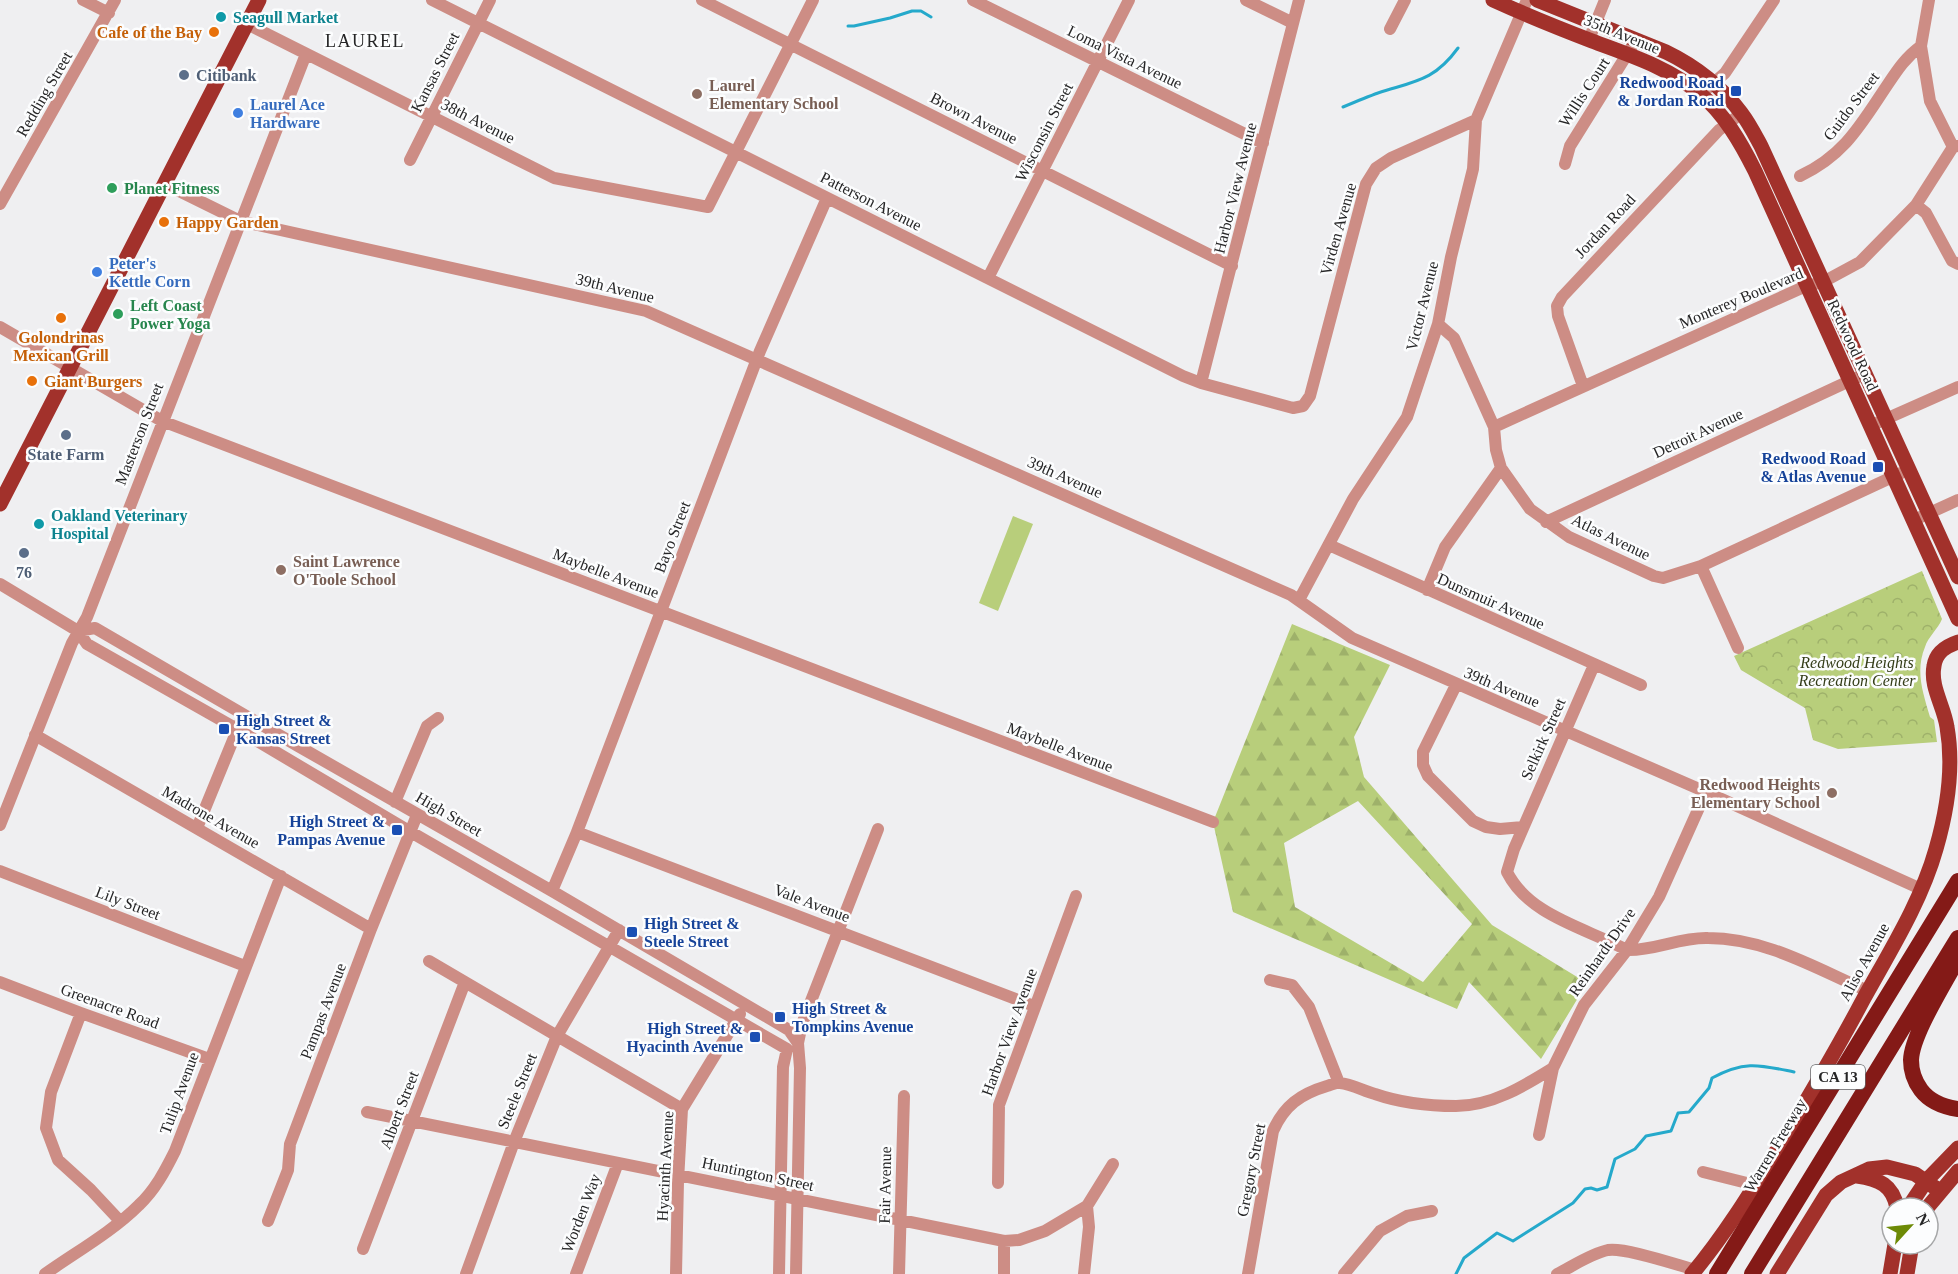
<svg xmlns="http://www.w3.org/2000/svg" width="1958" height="1274" font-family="'Times New Roman',serif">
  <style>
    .forest { fill: url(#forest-firs); fill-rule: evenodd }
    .park { fill: url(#park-crowns) }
    .garden { fill: #b8ce7b }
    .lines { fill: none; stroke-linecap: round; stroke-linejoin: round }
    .stream { stroke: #25a9cb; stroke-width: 3 }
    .minor { stroke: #cd8d85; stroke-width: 12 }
    .major { stroke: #a2312b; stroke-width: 15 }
    .highway { stroke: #841a17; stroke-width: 16 }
    .culture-dot { fill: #0f9aa8; stroke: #fcfdfe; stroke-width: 2 }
    .food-dot { fill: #e8710a; stroke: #fcfdfe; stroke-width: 2 }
    .service-dot { fill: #5c6f8a; stroke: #fcfdfe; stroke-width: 2 }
    .transit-dot { fill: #1a4fb4; stroke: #fcfdfe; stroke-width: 2 }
    .education-dot { fill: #8d6e63; stroke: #fcfdfe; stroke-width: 2 }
    .shop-dot { fill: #3f7fe0; stroke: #fcfdfe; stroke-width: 2 }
    .leisure-dot { fill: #2e9e5b; stroke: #fcfdfe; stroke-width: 2 }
    .labels { text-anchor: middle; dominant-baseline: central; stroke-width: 5; stroke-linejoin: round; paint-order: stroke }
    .shield { fill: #fcfdfe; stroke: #666668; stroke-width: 1.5 }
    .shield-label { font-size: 15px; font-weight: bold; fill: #262627 }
    .culture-label { font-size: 16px; font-weight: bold; fill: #0d838f; stroke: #fcfdfe; text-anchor: start }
    .food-label { font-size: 16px; font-weight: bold; fill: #c56008; stroke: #fcfdfe; text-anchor: start }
    .street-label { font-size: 16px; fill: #262627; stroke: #fcfdfe }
    .service-label { font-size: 16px; font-weight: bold; fill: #4e5e75; stroke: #fcfdfe }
    .transit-label { font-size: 16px; font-weight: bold; fill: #164399; stroke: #fcfdfe; text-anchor: end }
    .education-label { font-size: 16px; font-weight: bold; fill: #785e54; stroke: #fcfdfe; text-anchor: start }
    .shop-label { font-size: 16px; font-weight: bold; fill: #366cbe; stroke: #fcfdfe; text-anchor: start }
    .leisure-label { font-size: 16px; font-weight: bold; fill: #27864d; stroke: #fcfdfe; text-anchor: start }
    .park-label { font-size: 16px; font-style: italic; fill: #343d18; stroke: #fcfdfe }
    .neighbourhood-label { font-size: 18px; letter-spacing: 1.5px; fill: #262627; stroke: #fcfdfe }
  </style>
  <defs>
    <pattern id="forest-firs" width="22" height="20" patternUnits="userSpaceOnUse" patternTransform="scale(1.5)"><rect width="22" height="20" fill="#b8ce7b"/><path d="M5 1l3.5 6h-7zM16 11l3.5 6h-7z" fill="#9eb16a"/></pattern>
    <pattern id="park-crowns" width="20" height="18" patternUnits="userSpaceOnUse" patternTransform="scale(1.5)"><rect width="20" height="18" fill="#b8ce7b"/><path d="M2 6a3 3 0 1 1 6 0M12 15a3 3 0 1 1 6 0" fill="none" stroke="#9eb16a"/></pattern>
  </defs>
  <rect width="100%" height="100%" fill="#efeff1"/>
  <path class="forest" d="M1292 624 1390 665 1354 737 1364 777 1492 925 1587 983 1541 1059 1469 982 1457 1009 1233 912 1213 822ZM1358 801 1472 924 1423 982 1295 907 1284 843Z"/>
  <path class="park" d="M1922 571 1942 619C1938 629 1928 637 1925 647 1915 671 1923 693 1930 717L1934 720 1937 742 1838 749 1813 740 1805 708 1741 670 1734 656Z"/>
  <path class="garden" d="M1013 516 1033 524 998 611 979 603Z"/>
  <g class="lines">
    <path class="stream" d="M848 26H854L890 18 912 11H921L931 17
      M1343 107C1355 102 1367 97 1378 93 1415 81 1434 81 1458 48
      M1456 1274 1464 1258 1497 1233 1513 1241 1573 1203 1585 1189 1591 1188 1597 1190 1607 1187 1615 1159 1635 1149 1646 1136 1671 1131 1678 1113 1689 1112 1709 1088 1712 1078C1745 1060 1760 1065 1794 1072"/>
    <path class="minor" d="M83 0 109 13
      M432 0 1183 376 1201 383 1293 408 1303 406 1310 396 1366 184 1376 168 1391 158 1476 120
      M702 0 1232 266
      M973 0 1263 143
      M1246 0 1293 23
      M1929 0 1921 46 1930 101 1953 147
      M247 24 554 178 708 207 813 0
      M1390 29 1405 0
      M1592 32 1605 0
      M1701 94 1725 73 1774 0
      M410 160 490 0
      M1565 164 1570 146 1636 40
      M1800 176C1845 155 1861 124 1888 84 1898 69 1906 57 1921 46
      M165 184 240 221 646 311 1291 595 1352 638 1706 792 1921 889
      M0 204 115 0
      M1916 205 1926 213 1952 261 1958 264
      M988 278 1129 0
      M1438 324 1454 338 1494 427 1496 450 1501 468 1530 509 1569 537 1654 576 1663 578 1701 566 1901 473
      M0 327 162 421 1213 822
      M1201 383 1299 0
      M1583 386 1558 316 1557 306 1562 297 1719 130 1742 113
      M1870 426 1958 387
      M1494 427 1806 286 1823 282 1860 262 1916 205 1953 147 1958 146
      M1914 520 1958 500
      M1546 522 1858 377
      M1329 545 1641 685
      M1701 566 1738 648
      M0 584 78 631 87 644 237 729 409 831 787 1049
      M1427 590 1445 547 1501 468
      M1299 600 1353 499 1407 417 1438 324 1451 257 1473 169 1476 120 1527 0
      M78 631 95 628 298 746 552 891 789 1030 798 1043
      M1594 665 1514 849 1507 872C1529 916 1586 928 1627 950 1654 951 1680 937 1708 938 1766 938 1817 969 1868 991
      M1456 685 1423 752V765L1428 776 1473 821 1486 827 1500 829 1523 827
      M35 735 371 929
      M395 802 427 726 438 718
      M0 825 72 643 87 617 306 54
      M197 828 240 723
      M577 832 1034 1006
      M0 871 245 966
      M552 891 577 832 760 351 827 198
      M429 961 682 1109
      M1270 980 1292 985 1309 1007 1339 1083
      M0 982 81 1013 209 1059
      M81 1013 51 1092 46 1128 58 1160 91 1190 120 1221
      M367 1112 1004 1241 1019 1240 1045 1231 1087 1206 1113 1164
      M1539 1135 1553 1068 1584 1005 1627 950 1659 897 1706 792
      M1703 1172 1755 1185
      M998 1183 999 1105 1076 896
      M268 1221 288 1170 290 1144 371 929 417 815
      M363 1249 465 982
      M45 1274C76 1252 112 1232 139 1205 155 1190 165 1171 175 1151L281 876
      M466 1274 514 1142 557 1036 619 930
      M576 1274 618 1163
      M676 1274 678 1181 682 1109 740 1014
      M779 1274 783 1067 787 1049
      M796 1274 800 1068 798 1043 802 1024 878 829
      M899 1274 904 1096
      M1004 1274V1241
      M1084 1274 1089 1227 1087 1206
      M1248 1274 1273 1131C1284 1106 1300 1094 1327 1086 1331 1085 1336 1082 1340 1083 1351 1084 1364 1091 1375 1094 1401 1103 1429 1106 1456 1106 1492 1106 1524 1086 1553 1068
      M1344 1274 1380 1231 1407 1216 1432 1211
      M1557 1274C1573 1266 1590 1254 1608 1250 1625 1247 1677 1265 1696 1270"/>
    <path class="major" d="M1493 0C1526 15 1558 28 1592 41 1629 55 1668 67 1699 93 1724 113 1741 143 1755 171L1958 619
      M1537 0 1666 52C1695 66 1722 87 1742 114 1749 123 1755 135 1761 146L1958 577
      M0 504 259 0
      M1857 1176C1879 1179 1893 1185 1897 1208
      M1908 1208 1926 1181 1958 1148
      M1927 1208 1958 1171
      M1692 1274C1724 1236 1751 1192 1777 1150 1807 1100 1836 1051 1863 1000 1890 951 1921 902 1936 849 1947 811 1954 767 1947 727 1944 706 1930 687 1934 666 1936 652 1946 646 1958 642
      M1777 1274 1826 1195 1841 1182 1869 1169 1887 1167 1915 1174 1940 1191
      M1890 1274 1895 1244
      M1907 1274 1912 1244"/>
    <path class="highway" d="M1958 958C1945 983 1912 1034 1911 1060 1911 1071 1915 1082 1921 1090 1930 1102 1944 1107 1958 1109
      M1717 1274 1958 881
      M1752 1274 1958 938"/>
  </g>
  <g class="culture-dot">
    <circle cx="221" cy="17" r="6"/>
    <circle cx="39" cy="524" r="6"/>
  </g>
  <g class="food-dot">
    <circle cx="214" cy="32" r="6"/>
    <circle cx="164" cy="222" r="6"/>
    <circle cx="61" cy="318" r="6"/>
    <circle cx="32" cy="381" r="6"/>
  </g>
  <g class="service-dot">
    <circle cx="184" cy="75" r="6"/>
    <circle cx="66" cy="435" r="6"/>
    <circle cx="24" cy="553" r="6"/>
  </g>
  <g class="transit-dot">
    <rect x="1730" y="85" width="12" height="12" rx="3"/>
    <rect x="1872" y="461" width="12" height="12" rx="3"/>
    <rect x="218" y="723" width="12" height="12" rx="3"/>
    <rect x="391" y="824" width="12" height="12" rx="3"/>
    <rect x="626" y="926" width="12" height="12" rx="3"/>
    <rect x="774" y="1011" width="12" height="12" rx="3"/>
    <rect x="749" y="1031" width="12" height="12" rx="3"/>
  </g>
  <g class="education-dot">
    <circle cx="697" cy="94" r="6"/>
    <circle cx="281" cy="570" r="6"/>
    <circle cx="1832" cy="793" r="6"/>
  </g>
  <g class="shop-dot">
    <circle cx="238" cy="113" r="6"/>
    <circle cx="97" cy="272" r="6"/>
  </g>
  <g class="leisure-dot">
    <circle cx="112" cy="188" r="6"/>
    <circle cx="118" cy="314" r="6"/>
  </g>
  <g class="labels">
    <rect class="shield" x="1811" y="1065" width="54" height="24" rx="4.5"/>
    <g class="shield-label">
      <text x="1838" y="1077">CA 13</text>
    </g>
    <g class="culture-label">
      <text x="233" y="17">Seagull Market</text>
      <text x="51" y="515">Oakland Veterinary<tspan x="51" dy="18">Hospital</tspan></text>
    </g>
    <g class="food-label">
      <text x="202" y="32" text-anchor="end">Cafe of the Bay</text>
      <text x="176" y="222">Happy Garden</text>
      <text x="61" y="337" text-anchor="middle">Golondrinas<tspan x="61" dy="18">Mexican Grill</tspan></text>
      <text x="44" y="381">Giant Burgers</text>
    </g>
    <g class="street-label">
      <text transform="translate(1622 34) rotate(22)">35th Avenue</text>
      <text transform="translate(1125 57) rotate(26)">Loma Vista Avenue</text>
      <text transform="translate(435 72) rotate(-63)">Kansas Street</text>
      <text transform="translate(1584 92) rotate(-57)">Willis Court</text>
      <text transform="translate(44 94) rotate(-60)">Redding Street</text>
      <text transform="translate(1851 106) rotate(-53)">Guido Street</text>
      <text transform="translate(974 118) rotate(27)">Brown Avenue</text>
      <text transform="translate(478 121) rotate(27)">38th Avenue</text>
      <text transform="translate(1044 132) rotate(-63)">Wisconsin Street</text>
      <text transform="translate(1235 188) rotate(-76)">Harbor View Avenue</text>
      <text transform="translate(871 201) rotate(27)">Patterson Avenue</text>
      <text transform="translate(1605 226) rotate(-47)">Jordan Road</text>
      <text transform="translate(1338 229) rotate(-74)">Virden Avenue</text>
      <text transform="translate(615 288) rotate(14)">39th Avenue</text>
      <text transform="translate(1741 298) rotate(-23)">Monterey Boulevard</text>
      <text transform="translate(1422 306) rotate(-76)">Victor Avenue</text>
      <text transform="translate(1853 345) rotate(65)">Redwood Road</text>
      <text transform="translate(1698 433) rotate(-25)">Detroit Avenue</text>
      <text transform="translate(139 434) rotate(-69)">Masterson Street</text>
      <text transform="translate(1065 477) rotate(24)">39th Avenue</text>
      <text transform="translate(672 537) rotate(-69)">Bayo Street</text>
      <text transform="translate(1611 537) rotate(26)">Atlas Avenue</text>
      <text transform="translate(606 573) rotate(21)">Maybelle Avenue</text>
      <text transform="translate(1491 601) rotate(24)">Dunsmuir Avenue</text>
      <text transform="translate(1502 687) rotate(23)">39th Avenue</text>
      <text transform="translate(1543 739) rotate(-66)">Selkirk Street</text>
      <text transform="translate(1060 747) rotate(21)">Maybelle Avenue</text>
      <text transform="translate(449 814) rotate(30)">High Street</text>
      <text transform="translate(211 817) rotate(30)">Madrone Avenue</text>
      <text transform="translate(128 903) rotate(21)">Lily Street</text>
      <text transform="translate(812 903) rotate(21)">Vale Avenue</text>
      <text transform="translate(1602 952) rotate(-55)">Reinhardt Drive</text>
      <text transform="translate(1864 962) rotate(-61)">Aliso Avenue</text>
      <text transform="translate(110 1006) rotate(20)">Greenacre Road</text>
      <text transform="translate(323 1011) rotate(-69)">Pampas Avenue</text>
      <text transform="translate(1009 1032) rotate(-70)">Harbor View Avenue</text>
      <text transform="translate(517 1091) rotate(-68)">Steele Street</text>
      <text transform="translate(179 1093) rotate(-70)">Tulip Avenue</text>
      <text transform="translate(399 1110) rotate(-69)">Albert Street</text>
      <text transform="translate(1775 1145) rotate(-59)">Warren Freeway</text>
      <text transform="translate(665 1166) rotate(-87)">Hyacinth Avenue</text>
      <text transform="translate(1251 1170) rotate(-79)">Gregory Street</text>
      <text transform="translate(758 1174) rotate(12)">Huntington Street</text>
      <text transform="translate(885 1185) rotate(-89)">Fair Avenue</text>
      <text transform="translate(581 1213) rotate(-69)">Worden Way</text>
    </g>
    <g class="service-label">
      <text x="196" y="75" text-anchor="start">Citibank</text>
      <text x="66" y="454">State Farm</text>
      <text x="24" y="572">76</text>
    </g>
    <g class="transit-label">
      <text x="1724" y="82">Redwood Road<tspan x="1724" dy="18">&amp; Jordan Road</tspan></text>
      <text x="1866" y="458">Redwood Road<tspan x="1866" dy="18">&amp; Atlas Avenue</tspan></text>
      <text x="236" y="720" text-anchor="start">High Street &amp;<tspan x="236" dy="18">Kansas Street</tspan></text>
      <text x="385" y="821">High Street &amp;<tspan x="385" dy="18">Pampas Avenue</tspan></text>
      <text x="644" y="923" text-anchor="start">High Street &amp;<tspan x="644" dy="18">Steele Street</tspan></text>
      <text x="792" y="1008" text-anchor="start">High Street &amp;<tspan x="792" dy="18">Tompkins Avenue</tspan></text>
      <text x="743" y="1028">High Street &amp;<tspan x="743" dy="18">Hyacinth Avenue</tspan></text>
    </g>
    <g class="education-label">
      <text x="709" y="85">Laurel<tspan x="709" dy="18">Elementary School</tspan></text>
      <text x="293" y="561">Saint Lawrence<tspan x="293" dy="18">O'Toole School</tspan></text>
      <text x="1820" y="784" text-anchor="end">Redwood Heights<tspan x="1820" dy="18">Elementary School</tspan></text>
    </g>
    <g class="shop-label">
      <text x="250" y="104">Laurel Ace<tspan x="250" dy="18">Hardware</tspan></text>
      <text x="109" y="263">Peter's<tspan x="109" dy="18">Kettle Corn</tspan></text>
    </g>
    <g class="leisure-label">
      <text x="124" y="188">Planet Fitness</text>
      <text x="130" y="305">Left Coast<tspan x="130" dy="18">Power Yoga</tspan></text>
    </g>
    <g class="park-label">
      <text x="1857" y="662">Redwood Heights<tspan x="1857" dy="18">Recreation Center</tspan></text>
    </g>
    <g class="neighbourhood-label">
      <text x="365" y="41">LAUREL</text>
    </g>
  </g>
  <g transform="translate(1910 1226) rotate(63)"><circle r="28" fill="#fcfdfe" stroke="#a6a7a8" stroke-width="1.5"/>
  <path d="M0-4.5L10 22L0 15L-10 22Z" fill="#6d8a06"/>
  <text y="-9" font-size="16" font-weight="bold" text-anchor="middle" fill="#262627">N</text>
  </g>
</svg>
